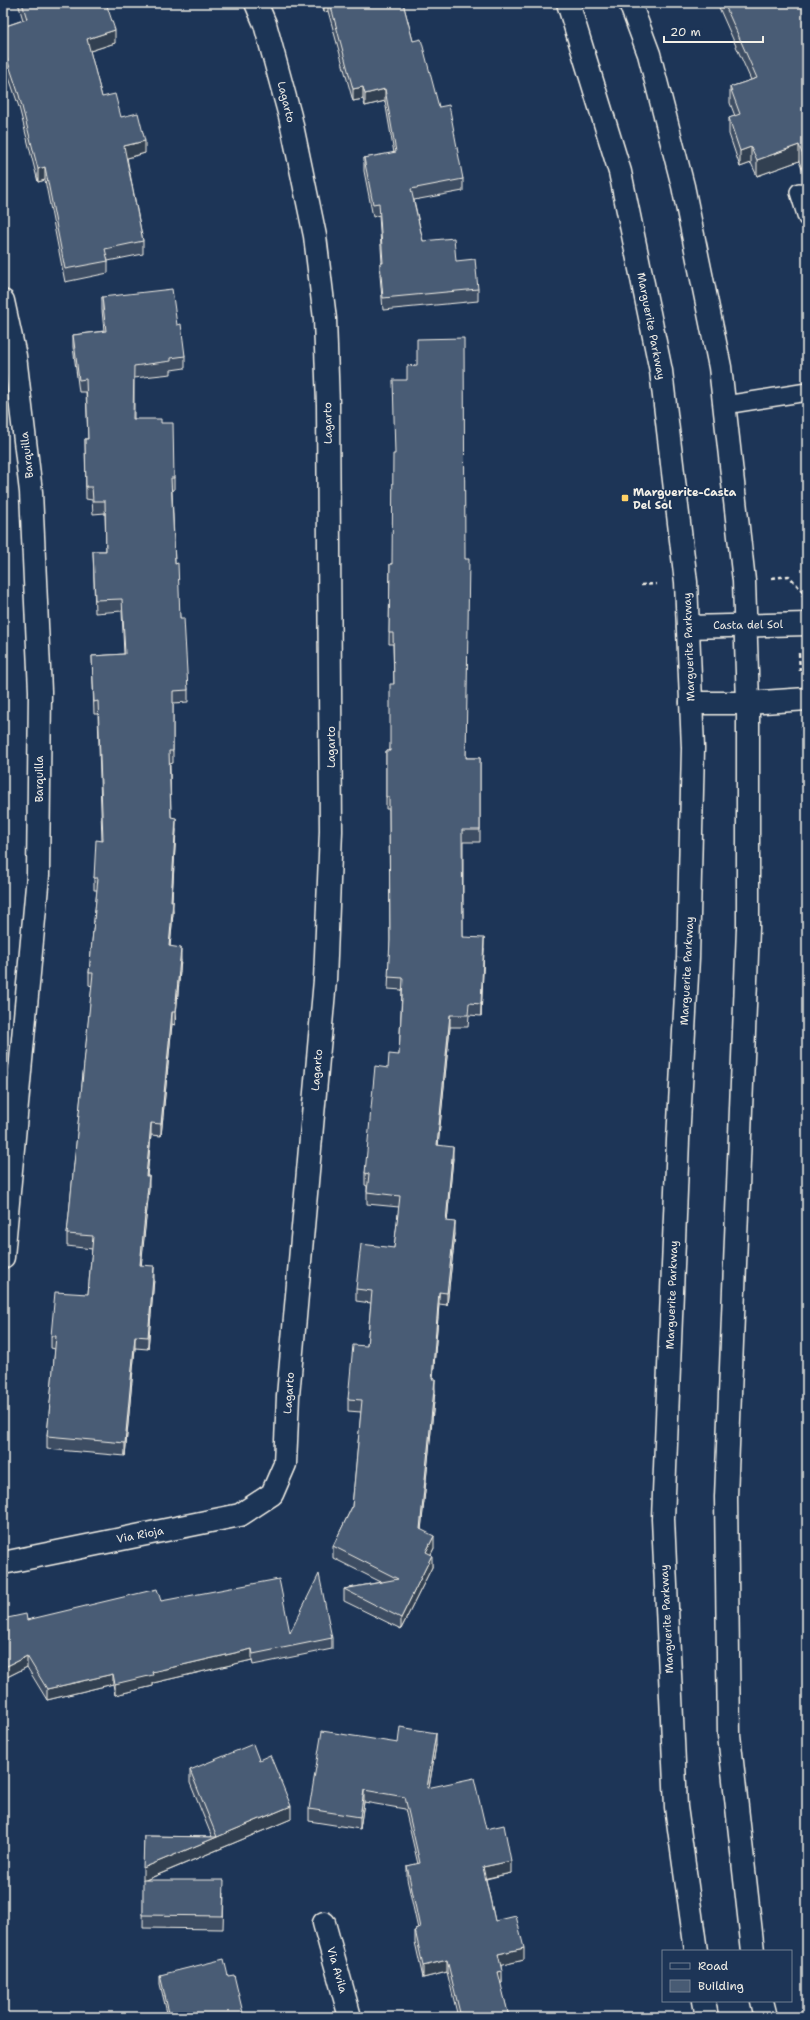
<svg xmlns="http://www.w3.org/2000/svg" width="810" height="2020" font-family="'Shantell Sans',sans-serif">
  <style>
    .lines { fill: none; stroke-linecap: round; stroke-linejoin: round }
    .lane-casing { stroke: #f4f1e8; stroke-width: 20 }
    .street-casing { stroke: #f4f1e8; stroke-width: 25 }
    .secondary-casing { stroke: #f4f1e8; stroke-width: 25 }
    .primary-casing { stroke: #f4f1e8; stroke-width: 25 }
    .path { stroke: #f4f1e8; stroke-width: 2.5; stroke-dasharray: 4 3; stroke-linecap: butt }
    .lane { stroke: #1d3557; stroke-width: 17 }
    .street { stroke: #1d3557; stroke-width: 22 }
    .secondary { stroke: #1d3557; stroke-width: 22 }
    .primary { stroke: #1d3557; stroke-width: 22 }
    .wall { fill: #3e4e64; stroke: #f4f1e8 }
    .shaded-wall { fill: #324051; stroke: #f4f1e8 }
    .building { fill: #485b74; stroke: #f4f1e8 }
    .poi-dot { fill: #ffd166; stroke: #1d3557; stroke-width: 1.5 }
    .labels { text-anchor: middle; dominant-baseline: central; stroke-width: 3; stroke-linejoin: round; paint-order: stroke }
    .street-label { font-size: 11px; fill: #f4f1e8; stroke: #1d3557 }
    .poi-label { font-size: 11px; font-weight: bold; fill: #f4f1e8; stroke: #1d3557; text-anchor: start }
  </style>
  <rect width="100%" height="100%" fill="#1d3557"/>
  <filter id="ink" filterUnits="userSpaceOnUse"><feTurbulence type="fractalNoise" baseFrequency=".025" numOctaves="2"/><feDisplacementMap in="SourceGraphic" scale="8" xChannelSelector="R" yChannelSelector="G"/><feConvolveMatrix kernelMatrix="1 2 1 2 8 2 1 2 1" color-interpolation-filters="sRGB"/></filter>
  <g filter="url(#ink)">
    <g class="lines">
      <defs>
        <path id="lane" d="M799 192 807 218
          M725 405 807 392"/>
        <path id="street" d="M3 301 15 356 31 492 40 691 38 875 3 1257
          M3 1563 240 1515 272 1494 285 1464 288 1396 325 980 331 831 328 405 325 319 315 236 290 116 265 24 256 3
          M324 1923 350 2017"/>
        <path id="secondary" d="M688 627 807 624
          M691 703H748L807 699"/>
        <path id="primary" d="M568 3 620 172 661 371 686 582 693 748 688 958 678 1140 663 1519 676 1807 696 1951
          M630 3 649 54 683 186 720 367 744 581 748 703V928L726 1497 729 1735 753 1951
          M704 2001 707 2017
          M762 2001 766 2017"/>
      </defs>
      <use href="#lane" class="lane-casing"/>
      <use href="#street" class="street-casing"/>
      <use href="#secondary" class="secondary-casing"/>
      <use href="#primary" class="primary-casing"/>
      <path class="path" d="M772 578 789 576 803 592 802 596
        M641 585 657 584
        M799 653 800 672
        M802 727V736"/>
      <use href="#lane" class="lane"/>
      <use href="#street" class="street"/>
      <use href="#secondary" class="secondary"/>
      <use href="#primary" class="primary"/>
    </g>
    <path class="wall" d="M18 3H90L115 43 90 51 102 97 121 117 145 153 127 158 143 241V254L108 261V273L65 282 45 180 38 182 19 107 3 60V27L23 20Z
      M321 3H403L413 41 439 107 463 179V191L414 200 423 241 456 261 478 289V301L383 310 380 275V263H382L379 215 373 217 364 171V158L394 153 385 101 365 106 363 99 353 101 328 11 324 12Z
      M717 3H807V183L799 161 757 176 751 163 740 167 729 134V118L735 116 730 103V87L751 80Z
      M102 297 177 325 185 356V368L171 370V374L134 378V419L161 423 174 478V490H172L175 564 180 618 188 690V702L173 703V763L170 764 171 817 176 830 172 901 173 913 170 947 181 960 175 1025 172 1024 161 1136 151 1135 147 1176 149 1189 141 1265 154 1279 148 1349 135 1348 125 1456 47 1449V1436L55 1349 51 1348V1336L88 1294 92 1249 67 1246V1234L92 986 89 985V973L97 890H94V878L102 841 98 714H94L92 656 124 654 122 611 95 613 93 551H106L105 513 93 514 92 500 86 499 85 439H88L86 392H79L73 347V335L104 331 102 310Z
      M465 559 466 758H480V842H463V937L484 949 481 1016 469 1015 468 1027H450L438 1145 453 1158 447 1221 455 1234 447 1305 439 1304 433 1379 435 1391 421 1530 434 1548 431 1554 432 1567 401 1629 344 1601V1589L381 1582 333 1558V1546L352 1507 361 1412 348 1411V1399L367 1346 371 1303 356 1301V1289L394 1248 399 1207 367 1204V1186L365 1185V1173L388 1068 399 1055 402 990 388 989 390 941 389 809H386V751H390L394 684 393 644H389L390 564Z
      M161 1601 290 1633 332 1638V1649L253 1665 252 1660 153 1683V1686L115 1695 113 1684 47 1700 27 1667 3 1679 27 1620Z
      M398 1743 436 1745 429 1788 486 1829 511 1873 486 1879 495 1921 524 1960 501 1965 502 1983H500L509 2017H458L447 1972 423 1978 415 1942V1930L418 1929 407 1879V1866L418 1864 405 1809 364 1802 360 1829 309 1821V1809Z
      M259 1760 291 1819 146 1880 224 1893 223 1929 143 1928 144 1836 212 1837 190 1783V1770Z
      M160 1975 228 1976 244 2017H168L160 1984Z"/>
    <path class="shaded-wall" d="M324 3H328V11L324 12Z
      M115 30V43L87 52V39Z
      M363 87V99L353 101V89Z
      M385 89V101L365 106V94Z
      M145 141V153L124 159V146Z
      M799 145V161L757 176V160Z
      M751 147V163L740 167V151Z
      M45 167V180L38 182V169Z
      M176 818V830L171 913V901Z
      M173 901V913L169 959V946Z
      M484 938V949L481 1016V1004Z
      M181 948V960L175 1025V1012Z
      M172 1012V1024L161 1136V1124Z
      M450 1015V1027L437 1157V1145Z
      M151 1123V1135L146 1188V1176Z
      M453 1147V1158L446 1233V1221Z
      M149 1176V1189L140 1278V1265Z
      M455 1222V1234L447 1305V1293Z
      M154 1266V1279L148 1349V1337Z
      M439 1292V1304L432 1391V1379Z
      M135 1336V1348L125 1456V1443Z
      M435 1379V1391L420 1541V1529Z
      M434 1536V1548L426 1564V1552Z
      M432 1555V1567L401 1629V1618Z
      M252 1649V1660L153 1683V1686L115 1695V1684L152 1672Z
      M27 1656V1667L3 1679V1668Z
      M113 1674V1684L47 1700V1689Z
      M436 1733V1745L427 1800V1788Z
      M364 1790V1802L360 1829V1817Z
      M291 1806V1819L143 1881V1868Z
      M511 1861V1873L483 1879V1867Z
      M524 1948V1960L498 1966V1954Z
      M447 1960V1972L423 1978V1966Z
      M502 1971V1983L498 1984V1972Z"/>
    <path class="building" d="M22 3H90L91 5 97 3H106L115 30 87 39 102 97 115 94 121 117 138 113 145 141 124 146 143 241 105 249 108 261 65 269 45 167 38 169 19 95 3 47V27L27 19Z
      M330 3H403L413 41 421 39 439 107 449 105 463 179 411 189 423 241 454 238 456 261 475 259 478 289 383 298 380 263H383L379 203 373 204 364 158 396 152 385 89 365 94 363 87 353 89Z
      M724 3H807V167L799 145 757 160 751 147 740 151 729 118 740 114 730 87 757 78Z
      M172 289 177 325 181 324 185 356 171 358V361L134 366 133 419H161V423H173L174 478H171L175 564 178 563 180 618H184L188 690 173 691V751H169L171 817 176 818 171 901H173L169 946 181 948 175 1012H172L161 1124 151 1123 146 1176H149L140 1265 154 1266 148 1337 135 1336 125 1443 47 1436 56 1336H51L55 1292 88 1294 93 1236 67 1234 93 973H89L98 878H94L96 840 103 841 98 701 94 702 92 656 125 654 122 599 95 600 93 551H106L105 501H93L92 487H86L85 439H88L86 379 79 380 73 335 106 331 102 297Z
      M464 338 465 559H469L466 758H480V830H462L463 937 484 938 481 1004 469 1003 468 1015H450L437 1145 453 1147 446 1221 455 1222 447 1293 439 1292 432 1379H435L420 1529 434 1536 426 1552 432 1555 401 1618 344 1589 398 1579 333 1546 352 1507 362 1400 348 1399 353 1345 367 1346 372 1291 356 1289 361 1244 394 1248 400 1196 367 1192 369 1174 365 1173 375 1066 388 1068 389 1054 399 1055 403 978 388 977 390 940 389 797H386V751H390V684H394L393 633H389L390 564H392L393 454H395L393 380H407V366L417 365V339Z
      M319 1574 332 1638 253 1654 252 1649 152 1672 153 1675 115 1684 113 1674 47 1689 27 1656 3 1668V1619L26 1614 27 1620 157 1589 161 1601 279 1579 290 1633Z
      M400 1727 436 1733 427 1788 474 1778 486 1829 504 1825 511 1861 483 1867 495 1921 516 1916 524 1948 498 1954 502 1971 498 1972 509 2017H461L447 1960 423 1966 415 1930 420 1928 407 1866 420 1863 405 1797 364 1790 360 1817 309 1809 322 1731 398 1743Z
      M253 1744 259 1760 270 1755 291 1806 143 1868 144 1836 217 1837 190 1770Z
      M143 1880H224L223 1916 143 1915Z
      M224 1959 228 1976 234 1975 244 2017H170L160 1975Z"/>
  </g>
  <rect class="poi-dot" x="621" y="494" width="8" height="8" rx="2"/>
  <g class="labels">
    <g class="street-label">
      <text transform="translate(286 102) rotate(76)">Lagarto</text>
      <text transform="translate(651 326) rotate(79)">Marguerite Parkway</text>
      <text transform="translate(328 423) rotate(-91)">Lagarto</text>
      <text transform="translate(27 455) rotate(-97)">Barquilla</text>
      <text transform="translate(748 625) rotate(-1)">Casta del Sol</text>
      <text transform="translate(689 647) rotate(-92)">Marguerite Parkway</text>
      <text transform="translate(331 747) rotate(-90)">Lagarto</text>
      <text transform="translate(39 779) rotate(-90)">Barquilla</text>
      <text transform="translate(687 971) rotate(-87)">Marguerite Parkway</text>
      <text transform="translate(317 1070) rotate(-85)">Lagarto</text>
      <text transform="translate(672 1295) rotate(-88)">Marguerite Parkway</text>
      <text transform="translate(289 1393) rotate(-86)">Lagarto</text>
      <text transform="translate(140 1535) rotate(-11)">Via Rioja</text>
      <text transform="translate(667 1619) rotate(-93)">Marguerite Parkway</text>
      <text transform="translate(337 1970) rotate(74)">Via Avila</text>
    </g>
    <g class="poi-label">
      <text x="633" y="492">Marguerite-Casta<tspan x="633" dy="13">Del Sol</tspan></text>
    </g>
  </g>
  <rect width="810" height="2020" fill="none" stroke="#1d3557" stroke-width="16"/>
  <rect x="8" y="8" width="794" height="2004" fill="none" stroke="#f4f1e8" stroke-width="1.5" filter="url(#ink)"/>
  <rect x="662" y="1950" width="130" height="52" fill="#1d3557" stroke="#738091"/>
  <rect x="670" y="1963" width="20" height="6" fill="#1d3557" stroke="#738091"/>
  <text x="698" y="1970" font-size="12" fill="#f4f1e8">Road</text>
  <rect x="670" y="1980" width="20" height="12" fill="#485b74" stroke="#738091"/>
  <text x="698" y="1990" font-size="12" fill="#f4f1e8">Building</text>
  <path d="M664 36v6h99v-6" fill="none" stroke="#f4f1e8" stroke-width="2"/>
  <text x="670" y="36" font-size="12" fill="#f4f1e8" stroke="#1d3557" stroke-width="3" paint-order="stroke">20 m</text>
</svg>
